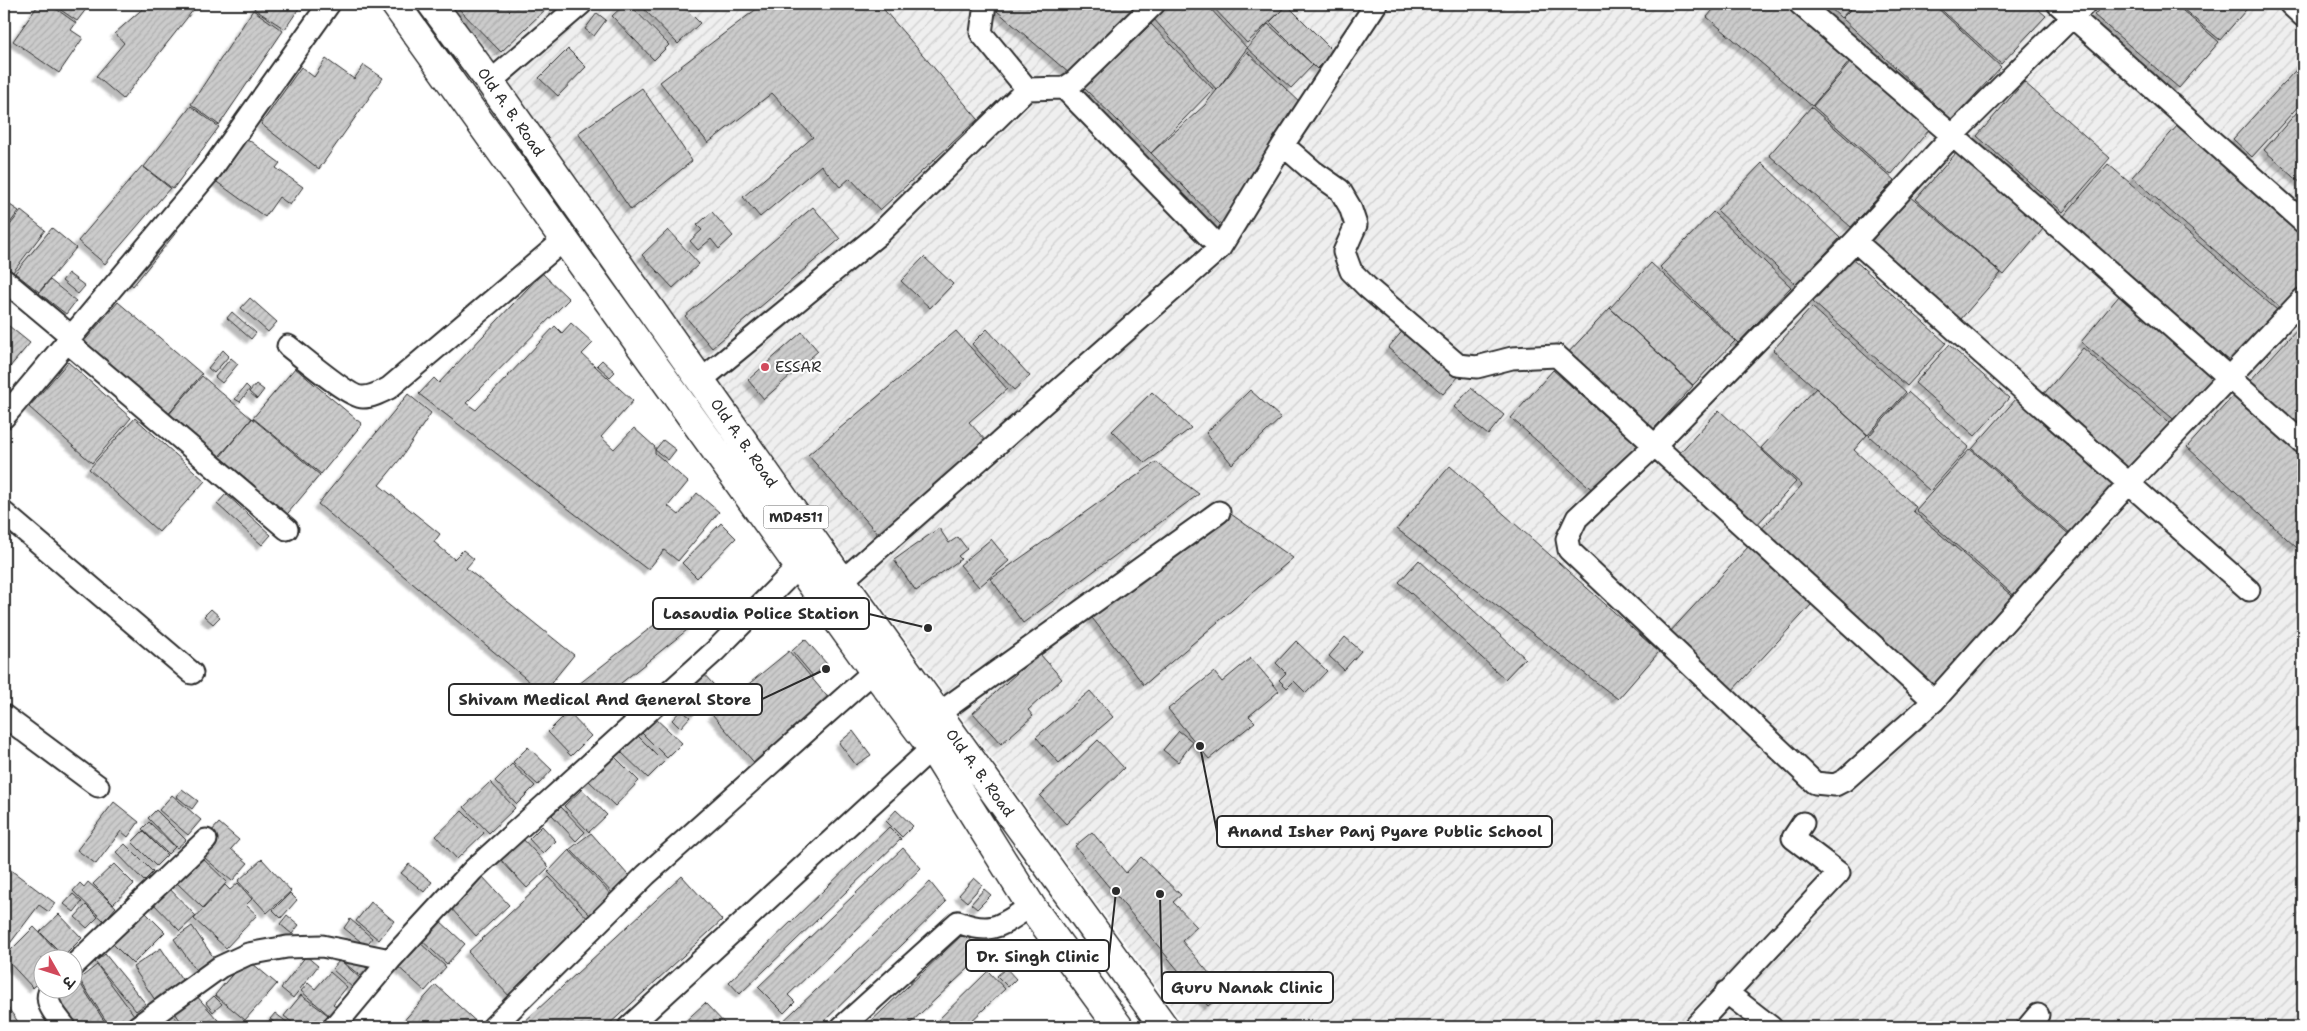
<svg xmlns="http://www.w3.org/2000/svg" width="2307" height="1031" font-family="'Shantell Sans','Playpen Sans Deva',sans-serif">
  <style>
    .industrial { fill: url(#industrial-furrows) }
    .building { fill: url(#building-hatch); stroke: #2b2b2b; filter: url(#shadow) }
    .lines { fill: none; stroke-linecap: round; stroke-linejoin: round }
    .minor-casing { stroke: #2b2b2b; stroke-width: 25 }
    .major-casing { stroke: #2b2b2b; stroke-width: 31 }
    .minor { stroke: #fff; stroke-width: 21 }
    .major { stroke: #fff; stroke-width: 28 }
    .poi-dot { fill: #d1495b; stroke: #fff; stroke-width: 2 }
    .labels { text-anchor: middle; dominant-baseline: central; stroke-width: 4; stroke-linejoin: round; paint-order: stroke }
    .shield { fill: #fff; stroke: #6b6b6b; stroke-width: 1 }
    .shield-label { font-size: 14px; font-weight: bold; fill: #2b2b2b }
    .street-label { font-size: 15px; fill: #2b2b2b; stroke: #fff }
    .poi-label { font-size: 15px; fill: #2b2b2b; stroke: #fff; text-anchor: start }
    .leader { fill: none; stroke: #2b2b2b; stroke-width: 2 }
    .callout-dot { fill: #2b2b2b; stroke: #fff; stroke-width: 2 }
    .callout { fill: #fff; stroke: #2b2b2b; stroke-width: 2 }
    .callout-label { font-size: 16px; text-anchor: middle; font-weight: bold; fill: #2b2b2b }
  </style>
  <defs>
    <pattern id="industrial-furrows" width="10" height="10" patternUnits="userSpaceOnUse" patternTransform="scale(1.25)"><rect width="10" height="10" fill="#efefef"/><path d="M-1 1l2-2M0 10L10 0M9 11l2-2" fill="none" stroke="#cdcdcd"/></pattern>
    <pattern id="building-hatch" width="6" height="6" patternUnits="userSpaceOnUse" patternTransform="scale(1.25)"><rect width="6" height="6" fill="#cbcbcb"/><path d="M-1 1l2-2M0 6l6-6M5 7l2-2" fill="none" stroke="#aeaeae"/></pattern>
    <filter id="shadow"><feDropShadow dx="-4.5" dy="4.5" stdDeviation="1" flood-color="#0004"/></filter>
  </defs>
  <rect width="100%" height="100%" fill="#fff"/>
  <filter id="ink" filterUnits="userSpaceOnUse"><feTurbulence type="fractalNoise" baseFrequency=".02" numOctaves="2"/><feDisplacementMap in="SourceGraphic" scale="10" xChannelSelector="R" yChannelSelector="G"/><feConvolveMatrix kernelMatrix="1 2 1 2 8 2 1 2 1" color-interpolation-filters="sRGB"/></filter>
  <g filter="url(#ink)">
    <path class="industrial" d="M449 4H2303V1027H1186L531 122Z"/>
    <path class="building" d="M39 4H49L76 23 71 30 83 38 59 73 13 41Z
      M52 4H90L77 21Z
      M148 4H198L123 99 96 76 124 43 115 33Z
      M257 4H302L285 29 254 9Z
      M454 4H551L501 52Z
      M625 4H629L669 45 654 60 612 16Z
      M639 4H681L700 23 678 44Z
      M763 4H879L978 119 880 210 850 178 840 187 821 165 760 217 743 197 813 137 772 93 708 143 660 82Z
      M1003 4H1142L1070 74 997 11Z
      M1167 4H1206L1247 48 1217 90 1153 18Z
      M1210 4H1276L1282 10 1247 43Z
      M1718 4H1784L1850 61 1812 106 1707 17Z
      M1826 4H1854L1841 18Z
      M1856 4H1933L2001 67 1952 120 1842 18Z
      M1935 4H2032L2046 16 2001 64Z
      M2104 4H2175L2219 42 2179 88 2094 15Z
      M2177 4H2251L2220 40Z
      M1287 5 1334 52 1317 69 1270 22Z
      M253 10 283 31 219 125 191 104Z
      M597 13 606 20 594 36 585 29Z
      M1151 24 1213 89 1151 153 1084 88Z
      M1268 24 1313 65 1291 88 1247 48Z
      M568 49 586 67 558 96 539 78Z
      M1247 52 1302 104 1221 225 1151 153 1205 105Z
      M326 59 354 79 364 65 383 78 319 169 261 124 301 67 314 77Z
      M1851 62 1929 130 1891 175 1813 106Z
      M2303 62V101L2252 157 2233 139Z
      M2024 82 2110 158 2063 212 1977 136Z
      M642 88 692 161 631 210 578 133Z
      M191 106 219 127 173 189 144 167Z
      M1811 107 1894 180 1851 227 1769 155Z
      M2297 112 2303 117V185L2264 150Z
      M2178 125 2303 235V284L2281 309 2132 177Z
      M242 135 280 163 276 168 303 187 290 205 279 197 265 217 210 177Z
      M1956 153 2044 228 2004 275 1916 199Z
      M1762 163 1840 238 1796 285 1717 210Z
      M2108 164 2277 310 2231 363 2063 217Z
      M142 166 170 188 105 264 78 241Z
      M1910 196 2001 273 1960 320 1870 243Z
      M4 201 19 211 4 231Z
      M813 207 840 239 712 348 685 316Z
      M21 211 45 230 13 272 4 265V233Z
      M712 212 733 236 719 249 711 239 698 250 690 241 702 230 697 225Z
      M1713 212 1791 287 1738 343 1660 267Z
      M170 223 178 230 133 286 125 279Z
      M52 228 76 248 39 292 15 273Z
      M668 230 699 264 673 288 642 255Z
      M924 257 953 284 930 308 901 281Z
      M1852 258 1946 343 1907 386 1813 302Z
      M1651 263 1735 341 1693 385 1610 308Z
      M68 273 85 286 78 294 62 281Z
      M542 273 569 299 466 403 476 410 555 326 562 333 571 323 593 343 582 354 633 401 601 437 614 449 634 428 655 447V453L688 482 668 506 679 515 697 493 719 512 678 561 664 550 648 570 419 394 434 378 439 383Z
      M50 280 76 301 66 314 39 293Z
      M2119 296 2215 377 2177 422 2081 342Z
      M250 298 277 322 268 332 241 308Z
      M118 302 202 374 166 417 81 345Z
      M1812 307 1906 392 1868 435 1773 350Z
      M1610 308 1693 386 1650 433 1566 355Z
      M232 312 256 333 251 339 227 318Z
      M4 322 30 343 4 374Z
      M2299 327 2303 330V432L2248 383Z
      M1405 328 1460 375 1443 394 1388 348Z
      M987 329 1030 376 1014 390 972 344Z
      M956 331 1007 389 969 422 987 442 880 536 808 455Z
      M802 332 818 351 764 399 748 380Z
      M1949 345 2009 398 1975 436 1915 383Z
      M2083 348 2175 428 2133 475 2042 396Z
      M223 350 229 356 214 373 208 368Z
      M231 358 238 364 222 383 215 377Z
      M602 360 615 372 610 377 597 365Z
      M68 362 131 418 92 463 29 407Z
      M295 368 362 424 321 474 253 418Z
      M1553 370 1638 446 1596 493 1511 418Z
      M202 376 252 419 215 461 166 418Z
      M256 384 264 390 257 399 249 392Z
      M246 385 250 389 240 402 235 399Z
      M1471 388 1504 415 1488 435 1454 407Z
      M1816 388 1867 435 1854 450 1916 507 1913 511 2018 601 1934 693 1758 533 1802 485 1761 448Z
      M1250 390 1281 418 1232 464 1206 433Z
      M1152 392 1191 428 1145 463 1112 431Z
      M1908 392 1969 447 1930 491 1869 436Z
      M408 394 431 413 401 458 379 485 440 534 434 542 454 559 463 550 474 559 466 568 574 655 543 693 318 504Z
      M2234 395 2303 458V541L2297 548 2187 447Z
      M2016 399 2114 485 2071 534 1972 449Z
      M1719 410 1796 482 1754 528 1676 457Z
      M135 418 205 481 159 532 89 469Z
      M252 418 320 475 283 519 216 462Z
      M663 440 676 450 668 460 655 450Z
      M1970 449 2071 536 2017 598 1916 510Z
      M1156 462 1199 494 1023 623 991 579Z
      M1450 466 1659 652 1618 699 1397 529Z
      M226 494 271 535 262 545 217 504Z
      M1214 502 1293 558 1144 685 1086 610Z
      M721 523 736 538 697 578 682 563Z
      M939 528 949 543 958 537 967 549 958 556 961 559 916 591 894 560Z
      M991 539 1009 561 979 587 960 565Z
      M1749 546 1812 604 1731 692 1668 634Z
      M1419 560 1525 658 1505 679 1399 582Z
      M677 607 692 626 595 704 579 684Z
      M211 609 220 617 213 624 204 616Z
      M1345 637 1361 651 1344 670 1329 656Z
      M805 639 827 664 813 676 792 651Z
      M1296 641 1327 671 1306 693 1294 681 1287 688 1279 680 1286 673 1276 663Z
      M789 651 831 701 758 767 712 714Z
      M1039 653 1062 679 1028 710 1033 716 1001 744 973 713Z
      M1251 658 1279 691 1249 716 1255 722 1209 759 1168 709 1214 672 1222 682Z
      M701 671 726 698 717 706 692 680Z
      M1090 691 1113 717 1059 763 1036 737Z
      M685 694 700 707 693 715 678 702Z
      M681 710 690 717 680 728 672 720Z
      M568 712 591 736 571 756 548 732Z
      M655 718 682 743 667 758 641 732Z
      M853 731 871 755 856 765 839 743Z
      M1179 731 1193 742 1178 762 1163 750Z
      M637 735 664 762 648 778 621 752Z
      M1098 740 1124 768 1066 824 1040 796Z
      M528 747 552 770 538 785 513 762Z
      M612 754 639 781 615 806 588 780Z
      M512 764 535 786 517 804 495 781Z
      M490 782 515 808 489 833 464 807Z
      M182 789 198 801 192 809 176 796Z
      M582 789 607 815 589 832 564 806Z
      M172 795 201 820 188 835 159 810Z
      M114 802 139 822 128 837 121 831 96 864 77 850Z
      M561 807 585 832 576 841 552 815Z
      M156 810 186 840 177 848 148 818Z
      M896 810 913 826 902 837 886 821Z
      M462 811 484 833 457 859 436 836Z
      M149 822 175 847 168 854 142 829Z
      M219 823 239 840 231 849 248 863 232 881 199 853 210 833Z
      M542 826 556 841 543 854 529 839Z
      M889 827 901 839 740 994 729 982Z
      M143 831 167 855 156 866 132 842Z
      M1092 832 1126 873 1141 857 1181 895 1173 902 1197 927 1182 941 1225 992 1208 1006 1075 846Z
      M591 833 635 883 617 898 570 849Z
      M522 838 549 867 527 888 500 859Z
      M125 844 153 872 144 881 116 852Z
      M903 848 921 868 788 995 795 1002 784 1013 758 987Z
      M569 850 615 899 594 919 548 872Z
      M200 856 227 882 203 908 176 882Z
      M262 859 291 891 267 913 238 881Z
      M114 864 134 884 113 904 93 884Z
      M409 864 432 882 424 892 401 873Z
      M4 865 55 903 49 912 39 905 8 946 4 942Z
      M482 876 509 905 476 936 450 907Z
      M682 876 722 920 606 1027H527L523 1023Z
      M549 877 591 922 511 998 468 952Z
      M974 878 982 885 967 902 959 895Z
      M88 882 116 907 104 921 73 891 80 883 84 887Z
      M930 882 946 902 818 1027H777Z
      M238 883 252 899 246 905 257 915 226 948 194 919 225 885 230 890Z
      M165 884 196 916 180 931 149 899Z
      M984 889 991 895 977 909 971 904Z
      M290 893 297 900 281 918 273 910Z
      M73 894 82 902 74 912 64 904Z
      M371 902 394 921 379 940 356 921Z
      M86 905 98 917 87 928 75 917Z
      M145 912 165 932 133 964 113 944Z
      M59 914 82 938 64 956 40 932Z
      M287 915 299 925 292 934 280 924Z
      M350 919 372 938 366 946 344 928Z
      M438 919 465 944 447 964 419 938Z
      M192 926 216 961 198 973 174 939Z
      M34 927 64 958H42V979L33 988 4 957Z
      M964 933 984 954 906 1027H865Z
      M417 940 446 967 425 991 395 964Z
      M161 948 185 984 157 1003 133 967Z
      M349 953 370 971 364 979 342 961Z
      M105 954 146 1004 136 1011 95 962Z
      M306 956 318 966 293 998 281 988Z
      M246 958 277 984 245 1020 215 995Z
      M340 960 362 980 354 989 332 969Z
      M97 965 137 1019 122 1027H110L79 979Z
      M1006 968 1016 979 1008 987 997 976Z
      M988 971 1005 989 965 1027H931Z
      M330 972 347 987 333 1004 337 1007 330 1016 301 991 308 983 315 989Z
      M78 980 108 1027H75L58 1006 60 993 66 988H72V984Z
      M436 985 482 1027H398Z
      M195 994 224 1027H185L175 1013Z
      M301 995 328 1015 317 1027H298L284 1016Z
      M214 996 222 1004 213 1012 206 1003Z
      M705 1003 728 1027H679Z
      M8 1008 22 1027H7L4 1023V1011Z
      M275 1013 293 1027H280L270 1019Z
      M172 1014 184 1027H158L157 1026Z"/>
    <g class="lines">
      <defs>
        <path id="minor" d="M985 4 981 33 1027 89
          M1800 4 2062 230 2303 443
          M2058 4 2303 222
          M2085 4 1952 136 1855 241 1654 446 1577 518 1567 539 1569 550 1815 783 1835 785 1845 780 1934 701 2129 483 2303 299
          M2290 4 2303 16
          M490 82 581 4
          M1064 88 1220 248
          M1283 145 1313 171 1340 190 1350 207 1356 225 1344 252 1351 271 1367 287 1458 365 1477 367 1512 358 1557 356 1934 701
          M1855 241 2249 590
          M4 280 71 336
          M66 341 287 529
          M288 346C301 356 350 398 363 397 372 397 381 392 389 388L565 239
          M700 381 879 234 1027 89 1064 88 1075 81 1154 4
          M4 417 211 170 329 4
          M4 513 192 673
          M842 581 1220 248 1283 145 1376 4
          M938 714 1219 512
          M4 716 98 786
          M72 967 206 840
          M52 988C41 1001 57 1016 65 1027
          M1726 992 1771 1027
          M137 1027 220 967 248 954 287 947 322 946 390 960
          M334 1027 390 960 473 870 715 651 799 566
          M493 1027 646 875 874 671
          M629 1027 932 748
          M842 1027 958 922C994 936 1002 924 1031 906
          M1695 1027 1839 873 1793 838 1803 823
          M2028 1027 2038 1015"/>
        <path id="major" d="M395 4 874 671 932 748 1031 906 1119 1027
          M432 4 490 82 842 581 1164 1027"/>
      </defs>
      <use href="#minor" class="minor-casing"/>
      <use href="#major" class="major-casing"/>
      <use href="#minor" class="minor"/>
      <use href="#major" class="major"/>
    </g>
  </g>
  <circle class="poi-dot" cx="765" cy="367" r="5"/>
  <g class="labels">
    <rect class="shield" x="763.5" y="505.5" width="65" height="23" rx="4"/>
    <g class="shield-label">
      <text x="796" y="517">MD4511</text>
    </g>
    <g class="street-label">
      <text transform="translate(511 112) rotate(55)">Old A. B. Road</text>
      <text transform="translate(744 443) rotate(55)">Old A. B. Road</text>
      <text transform="translate(980 773) rotate(54)">Old A. B. Road</text>
    </g>
    <g class="poi-label">
      <text x="775" y="367">ESSAR</text>
    </g>
  </g>
  <path class="leader" d="M928 628L869 614M826 669L762 699M1200 746L1217 832M1116 891L1109 956M1160 894L1162 988"/>
  <g class="callout-dot">
    <circle cx="928" cy="628" r="5"/>
    <circle cx="826" cy="669" r="5"/>
    <circle cx="1200" cy="746" r="5"/>
    <circle cx="1116" cy="891" r="5"/>
    <circle cx="1160" cy="894" r="5"/>
  </g>
  <g class="callout">
    <rect x="653" y="598" width="216" height="31" rx="5"/>
    <rect x="449" y="684" width="313" height="31" rx="5"/>
    <rect x="1217" y="816" width="335" height="31" rx="5"/>
    <rect x="966" y="940" width="143" height="31" rx="5"/>
    <rect x="1162" y="972" width="171" height="31" rx="5"/>
  </g>
  <g class="callout-label">
    <text x="761" y="619">Lasaudia Police Station</text>
    <text x="605" y="705">Shivam Medical And General Store</text>
    <text x="1385" y="837">Anand Isher Panj Pyare Public School</text>
    <text x="1038" y="962">Dr. Singh Clinic</text>
    <text x="1247" y="993">Guru Nanak Clinic</text>
  </g>
  <rect width="2307" height="1031" fill="none" stroke="#fff" stroke-width="20"/>
  <rect x="10" y="10" width="2287" height="1011" fill="none" stroke="#2b2b2b" stroke-width="2" filter="url(#ink)"/>
  <g transform="translate(58 974) rotate(129)"><circle r="24" fill="#ffffff" stroke="#aaaaaa"/>
  <path d="M0-4L9 19L0 12L-9 19Z" fill="#d1495b"/>
  <text y="-8" font-size="14" font-weight="bold" text-anchor="middle" fill="#2b2b2b">उ</text>
  </g>
</svg>
